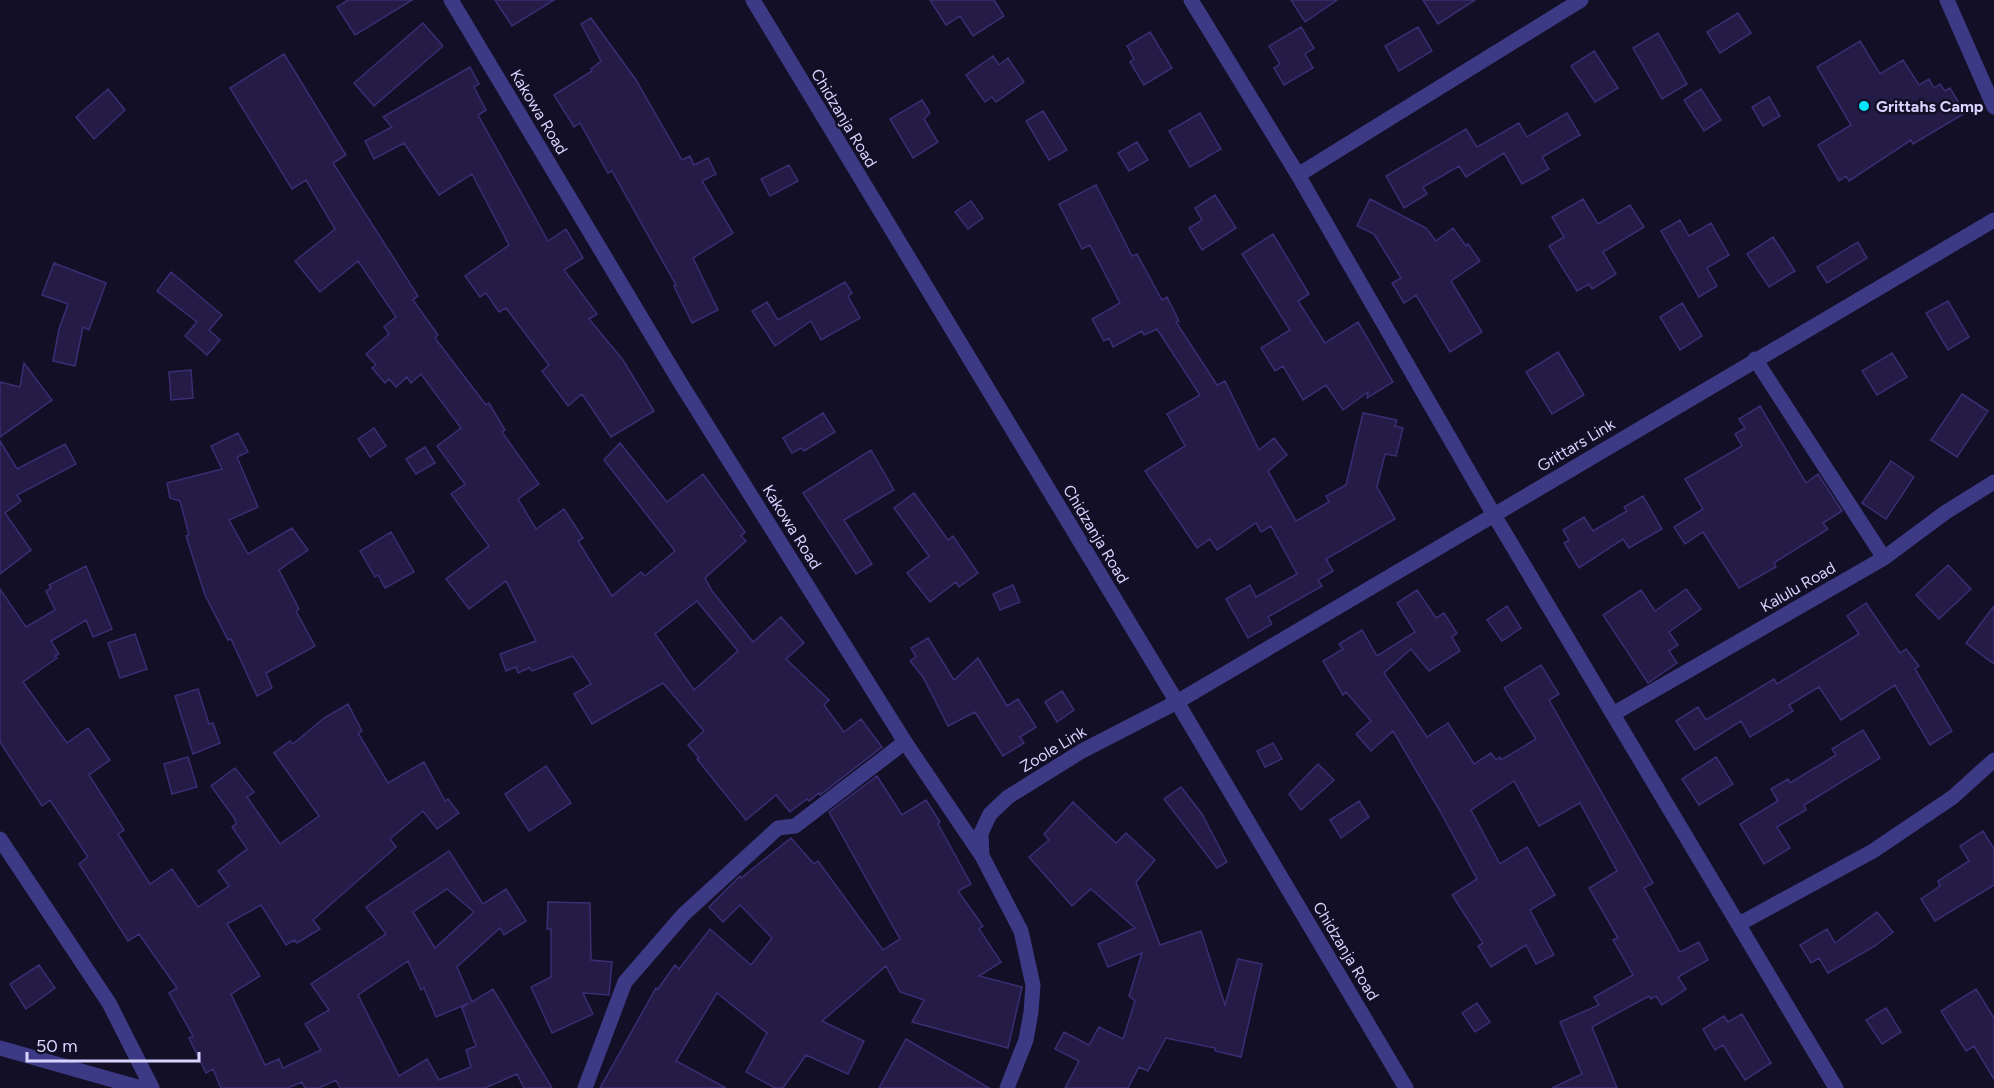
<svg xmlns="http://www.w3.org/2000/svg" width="1994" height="1088" font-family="Figtree,sans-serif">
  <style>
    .building { fill: #241b47; stroke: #3b2d73; stroke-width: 1.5; fill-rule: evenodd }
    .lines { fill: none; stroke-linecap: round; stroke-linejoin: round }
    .minor { stroke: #3d3a85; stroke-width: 15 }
    .poi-dot { fill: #00e5ff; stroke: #130f26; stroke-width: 2 }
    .labels { text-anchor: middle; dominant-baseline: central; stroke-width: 5; stroke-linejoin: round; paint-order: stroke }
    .poi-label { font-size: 16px; font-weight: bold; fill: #d9d4ff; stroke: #130f26; text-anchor: start }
    .street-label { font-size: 16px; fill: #d9d4ff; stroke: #130f26 }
  </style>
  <rect width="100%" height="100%" fill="#130f26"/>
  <path class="building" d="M348 0H412L355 35 337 7Z
    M495 0H554L512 26Z
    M930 0H994L1004 16 973 36 960 16 946 25Z
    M1291 0H1337L1305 22Z
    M1423 0H1475L1438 24Z
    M1738 13 1751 33 1720 53 1707 32Z
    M591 18 636 80 682 160 690 156 694 165 708 158 716 174 702 181 733 233 693 258 718 310 692 323 674 286 676 285 612 171 608 173 580 123 574 127 554 95 592 71 591 69 601 61 581 24Z
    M423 23 443 46 374 106 354 83Z
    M1301 27 1314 48 1305 54 1313 68 1284 85 1274 68 1280 64 1269 46Z
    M1418 27 1432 51 1399 71 1385 46Z
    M1150 32 1172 68 1144 85 1130 62 1134 59 1127 46Z
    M1658 33 1687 84 1662 99 1633 48Z
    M1860 41 1880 74 1903 60 1919 85 1929 79 1934 88 1940 84 1945 91 1950 88 1965 113 1913 144 1911 140 1849 181 1846 176 1839 181 1818 145 1851 125 1817 67Z
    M1594 51 1618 88 1595 102 1571 66Z
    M284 54 346 155 333 163 418 296 413 300 438 335 435 338 486 405 489 403 505 430 502 432 539 484 518 499 536 529 564 509 583 538 578 541 612 596 641 572 645 576 675 551 604 460 620 443 667 502 703 474 745 532 741 536 746 541 705 578 712 591 753 642 781 617 804 643 786 659 829 700 824 705 844 732 861 719 882 747 820 795 819 793 809 801 807 799 790 812 776 795 746 820 697 759 699 758 688 745 704 731 663 683 592 724 574 694 591 684 573 656 532 671 529 668 518 673 516 667 506 671 500 654 536 641 506 581 469 609 446 579 489 546 451 494 465 484 437 446 461 428 421 374 411 383 407 377 396 387 389 379 385 383 372 368 376 365 366 354 389 334 384 327 396 317 358 261 320 292 295 261 335 229 306 180 292 189 230 88ZM697 601 738 651 694 690 655 634Z
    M993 56 999 65 1008 58 1024 82 996 102 992 97 985 102 966 75Z
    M470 67 479 84 474 87 486 110 478 115 548 241 566 229 583 258 564 270 597 314 589 319 623 360 654 411 611 437 582 394 568 406 542 371 549 365 506 308 499 312 486 293 480 297 465 276 509 245 472 174 439 195 404 143 374 159 365 141 392 127 383 117Z
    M108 89 125 110 94 139 76 117Z
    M1701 89 1721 120 1704 131 1684 100Z
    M1769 97 1780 116 1763 126 1752 107Z
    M922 100 930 113 924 119 938 142 913 158 890 119Z
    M1043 111 1067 150 1049 160 1026 121Z
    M1200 113 1221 149 1190 167 1169 131Z
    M1567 113 1580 135 1542 157 1549 169 1522 184 1504 153 1466 177 1459 166 1423 187 1427 194 1404 208 1386 176 1466 129 1477 147 1519 123 1527 137Z
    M1137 142 1148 160 1129 171 1118 153Z
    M789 165 798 181 770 196 761 179Z
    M1096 185 1132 256 1137 254 1162 300 1167 297 1179 321 1176 322 1217 385 1225 381 1259 450 1274 438 1287 455 1268 471 1296 521 1329 502 1326 496 1346 485 1363 413 1397 420 1395 426 1403 428 1396 456 1385 454 1377 487 1395 519 1326 559 1333 571 1318 580 1322 586 1268 617 1272 624 1248 638 1226 599 1250 585 1256 597 1297 574 1271 526 1261 532 1256 523 1217 550 1210 539 1197 548 1145 471 1185 446 1167 414 1200 395 1157 329 1144 335 1142 331 1113 347 1109 338 1104 341 1092 319 1120 303 1090 245 1082 249 1059 204Z
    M1215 195 1236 228 1202 250 1189 228 1202 220 1195 208Z
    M1370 199 1426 228 1436 241 1453 228 1466 246 1468 244 1480 261 1451 281 1482 332 1450 352 1416 295 1404 303 1392 283 1401 278 1374 234 1357 226Z
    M1583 199 1598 224 1630 205 1644 227 1603 252 1616 274 1592 289 1589 284 1577 291 1549 246 1564 237 1552 217Z
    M971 201 983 218 968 229 955 212Z
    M1680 220 1689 236 1711 223 1729 255 1707 268 1717 286 1699 297 1661 231Z
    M1273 234 1309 294 1298 301 1325 343 1358 322 1393 382 1367 398 1368 392 1343 410 1326 385 1303 400 1283 366 1275 371 1261 348 1290 330 1242 254Z
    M1773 237 1795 271 1769 287 1747 254Z
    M1858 242 1867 258 1827 283 1817 267Z
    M54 263 106 283 89 330 83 327 75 366 53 361 59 329 68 304 42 295Z
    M171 272 222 315 209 330 220 340 207 355 185 336 197 322 157 291Z
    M845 282 852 293 848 296 860 318 821 340 811 321 775 346 752 311 767 302 778 320Z
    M1948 301 1969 337 1948 350 1926 313Z
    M1682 303 1702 336 1680 350 1660 317Z
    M1558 352 1584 395 1552 414 1526 372Z
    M1892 353 1907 377 1877 395 1862 371Z
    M24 363 52 400 0 437V382L20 387Z
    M191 370 193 398 171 400 169 372Z
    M1962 394 1988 411 1957 457 1931 440Z
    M1760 406 1806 483 1818 474 1842 511 1823 523 1828 529 1774 563 1776 567 1739 588 1703 532 1685 544 1674 527 1703 509 1685 479 1742 446 1735 434 1745 428 1739 419Z
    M823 413 835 432 804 451 801 448 792 453 783 438Z
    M374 428 386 446 370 457 358 439Z
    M238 433 248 452 237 457 258 507 229 520 248 554 292 528 308 550 279 570 299 609 296 611 315 646 266 673 272 688 257 696 231 639 228 640 205 595 186 536 189 535 180 501 170 498 167 483 222 469 211 446Z
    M0 441 17 469 65 444 76 464 17 495 21 501 5 513 31 550 0 574Z
    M425 447 435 463 416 474 406 459Z
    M871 450 894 490 844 520 872 564 856 574 803 493Z
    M1891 461 1914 477 1886 519 1862 503Z
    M914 493 948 540 953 536 978 573 959 587 956 582 930 602 907 573 929 556 894 508Z
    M1643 496 1662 529 1629 548 1623 539 1579 568 1564 543 1569 540 1563 530 1584 517 1593 531 1627 511 1624 507Z
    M391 532 414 572 385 588 378 575 375 577 360 551Z
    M1948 565 1971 589 1939 619 1916 595Z
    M86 566 112 629 93 637 86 620 51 641 59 654 55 656 57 658 23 682 67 743 88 728 110 760 89 775 124 830 118 834 150 884 172 869 198 907 229 886 218 871 247 849 232 827 236 824 235 819 211 786 235 768 254 792 247 797 280 844 319 816 274 753 290 741 293 744 324 718 348 704 362 731 358 733 388 783 424 762 445 801 448 799 459 813 437 829 423 811 390 839 396 847 313 920 320 929 297 943 294 940 286 945 261 905 227 924 260 976 231 994 265 1065 279 1059 283 1068 321 1050 305 1024 329 1010 311 984 386 934 366 907 449 851 483 904 506 889 526 921 504 935 500 928 457 967 472 1002 493 989 552 1088H524L517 1074 485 1088H340L336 1080 319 1088H305L302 1082 288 1088H221L213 1069 206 1073 189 1038 193 1036 169 993 177 988 139 934 128 941 79 864 88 857 50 800 42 806 0 742V589L26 627 55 610 46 591 51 588 49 585ZM447 889 474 912 435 948 413 912ZM408 961 421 990 424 988 436 1017 469 1003 462 1008 476 1046 466 1050 471 1067 439 1080 427 1059 399 1076 358 995Z
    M1013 585 1020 602 1000 610 993 594Z
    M1686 589 1701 609 1669 632 1678 645 1669 651 1677 663 1648 683 1603 615 1641 590 1655 611Z
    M1417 590 1436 618 1444 613 1457 633 1452 637 1460 651 1429 671 1411 649 1384 673 1427 737 1448 723 1474 764 1491 753 1496 760 1500 757 1501 760 1536 739 1504 688 1541 665 1559 694 1549 700 1653 883 1644 888 1680 952 1699 942 1708 960 1678 977 1686 989 1662 1005 1656 996 1651 999 1649 996 1592 1027 1617 1088H1552L1582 1074 1560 1022 1599 1005 1594 997 1633 975 1613 940 1618 938 1589 888 1617 871 1580 803 1539 826 1514 781 1471 810 1500 864 1527 847 1555 895 1530 910 1554 955 1536 964 1526 945 1491 967 1478 946 1483 943 1452 895 1477 879 1440 811 1393 731 1371 751 1356 734 1371 721 1346 692 1343 695 1323 661 1343 649 1339 644 1362 630 1377 656 1415 632 1397 603Z
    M1866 603 1900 653 1906 649 1919 666 1915 669 1952 731 1930 745 1895 685 1841 720 1819 687 1789 705 1793 711 1750 737 1741 721 1695 750 1676 721 1698 707 1706 720 1774 679 1777 684 1859 634 1847 616Z
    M1507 606 1521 628 1502 641 1487 620Z
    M1994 606V664L1966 643Z
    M135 634 147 669 120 678 108 643Z
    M928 638 954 680 978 658 1007 706 1018 699 1036 727 1020 737 1024 743 1003 756 975 712 948 726 923 677 910 661 916 657 911 648Z
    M198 689 209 724 213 723 220 743 193 754 175 696Z
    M1062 691 1074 710 1057 722 1045 702Z
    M1863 730 1880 758 1804 805 1806 810 1777 827 1790 848 1764 864 1740 824 1778 801 1771 789 1788 779 1790 783 1836 755 1832 749Z
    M1273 743 1282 759 1265 767 1257 751Z
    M188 757 197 787 172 794 164 764Z
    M1716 757 1733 784 1699 805 1682 779Z
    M1318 764 1334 780 1301 810 1289 794Z
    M546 766 571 803 529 831 505 794Z
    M877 776 902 815 926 800 940 822 938 824 971 884 958 891 983 926 979 929 1001 962 979 976 1022 987 1008 1048 912 1022 924 1000 900 992 886 966 822 1021 864 1041 848 1074 806 1055 783 1088H775L746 1072 767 1033 717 993 676 1061 726 1088H600L656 988 658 989 675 965 679 969 710 929 751 965 772 938 740 905 723 922 709 907 740 876 741 878 791 838 814 864 818 861 883 950 900 939 829 812Z
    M1181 787 1202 814 1227 862 1217 868 1164 799Z
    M1359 801 1369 817 1341 838 1330 820Z
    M1073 802 1116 843 1126 833 1155 860 1136 882 1160 945 1201 931 1225 1005 1238 959 1262 964 1241 1057 1215 1051V1048L1166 1038 1148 1071 1139 1067 1128 1088H1065L1079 1061 1055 1049 1064 1032 1089 1045 1099 1027 1123 1039 1135 1001 1129 996 1142 953 1108 967 1098 944 1135 928 1091 889 1072 906 1029 857 1049 840 1044 834Z
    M1983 831 1994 849V885L1935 921 1921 899 1940 886 1938 881 1969 861 1960 846Z
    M548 902 590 903 591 960 612 962 609 995 583 993 593 1014 552 1033 531 987 551 977V929H547Z
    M1877 912 1893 932 1875 946 1828 973 1819 958 1811 963 1800 945 1827 929 1835 943Z
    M39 965 55 988 26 1009 10 984Z
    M1976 989 1994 1018V1079L1974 1046 1966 1051 1941 1011Z
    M1477 1003 1490 1022 1475 1032 1462 1013Z
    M1886 1008 1901 1032 1882 1044 1866 1020Z
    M1742 1014 1771 1063 1745 1080 1723 1045 1715 1050 1703 1029 1724 1016 1728 1022Z
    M906 1039 989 1088H879Z"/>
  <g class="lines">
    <path class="minor" d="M451 0 678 379 905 742 982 856 1021 931 1033 985 1031 1012 1026 1040 1007 1088
      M753 0 1177 702 1406 1088
      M1191 0 1298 175 1494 515 1836 1088
      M1947 0 1994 107
      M1298 175 1581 0
      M1755 359 1884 558
      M1613 714 1884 558 1946 512 1994 482
      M0 839 109 1003 152 1088
      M982 856 981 833 990 814 1008 797 1082 751 1177 702 1994 220
      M1739 924 1873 851 1953 797 1994 760
      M0 1048 141 1088
      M585 1088 625 982 684 914 778 828 795 826 905 742"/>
  </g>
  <circle class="poi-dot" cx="1864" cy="106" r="6"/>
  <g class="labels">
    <g class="poi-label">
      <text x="1876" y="106">Grittahs Camp</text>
    </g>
    <g class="street-label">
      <text transform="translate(539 112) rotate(59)">Kakowa Road</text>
      <text transform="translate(844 118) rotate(59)">Chidzanja Road</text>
      <text transform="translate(1576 445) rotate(-31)">Grittars Link</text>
      <text transform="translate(792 527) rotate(58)">Kakowa Road</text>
      <text transform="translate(1096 534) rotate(59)">Chidzanja Road</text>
      <text transform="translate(1798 587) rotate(-30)">Kalulu Road</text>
      <text transform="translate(1053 749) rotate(-31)">Zoole Link</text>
      <text transform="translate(1346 951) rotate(59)">Chidzanja Road</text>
    </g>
  </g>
  <path d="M27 1052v9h172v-9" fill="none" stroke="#d9d4ff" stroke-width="3"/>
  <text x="36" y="1052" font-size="18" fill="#d9d4ff" stroke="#130f26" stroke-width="4.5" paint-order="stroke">50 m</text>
</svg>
